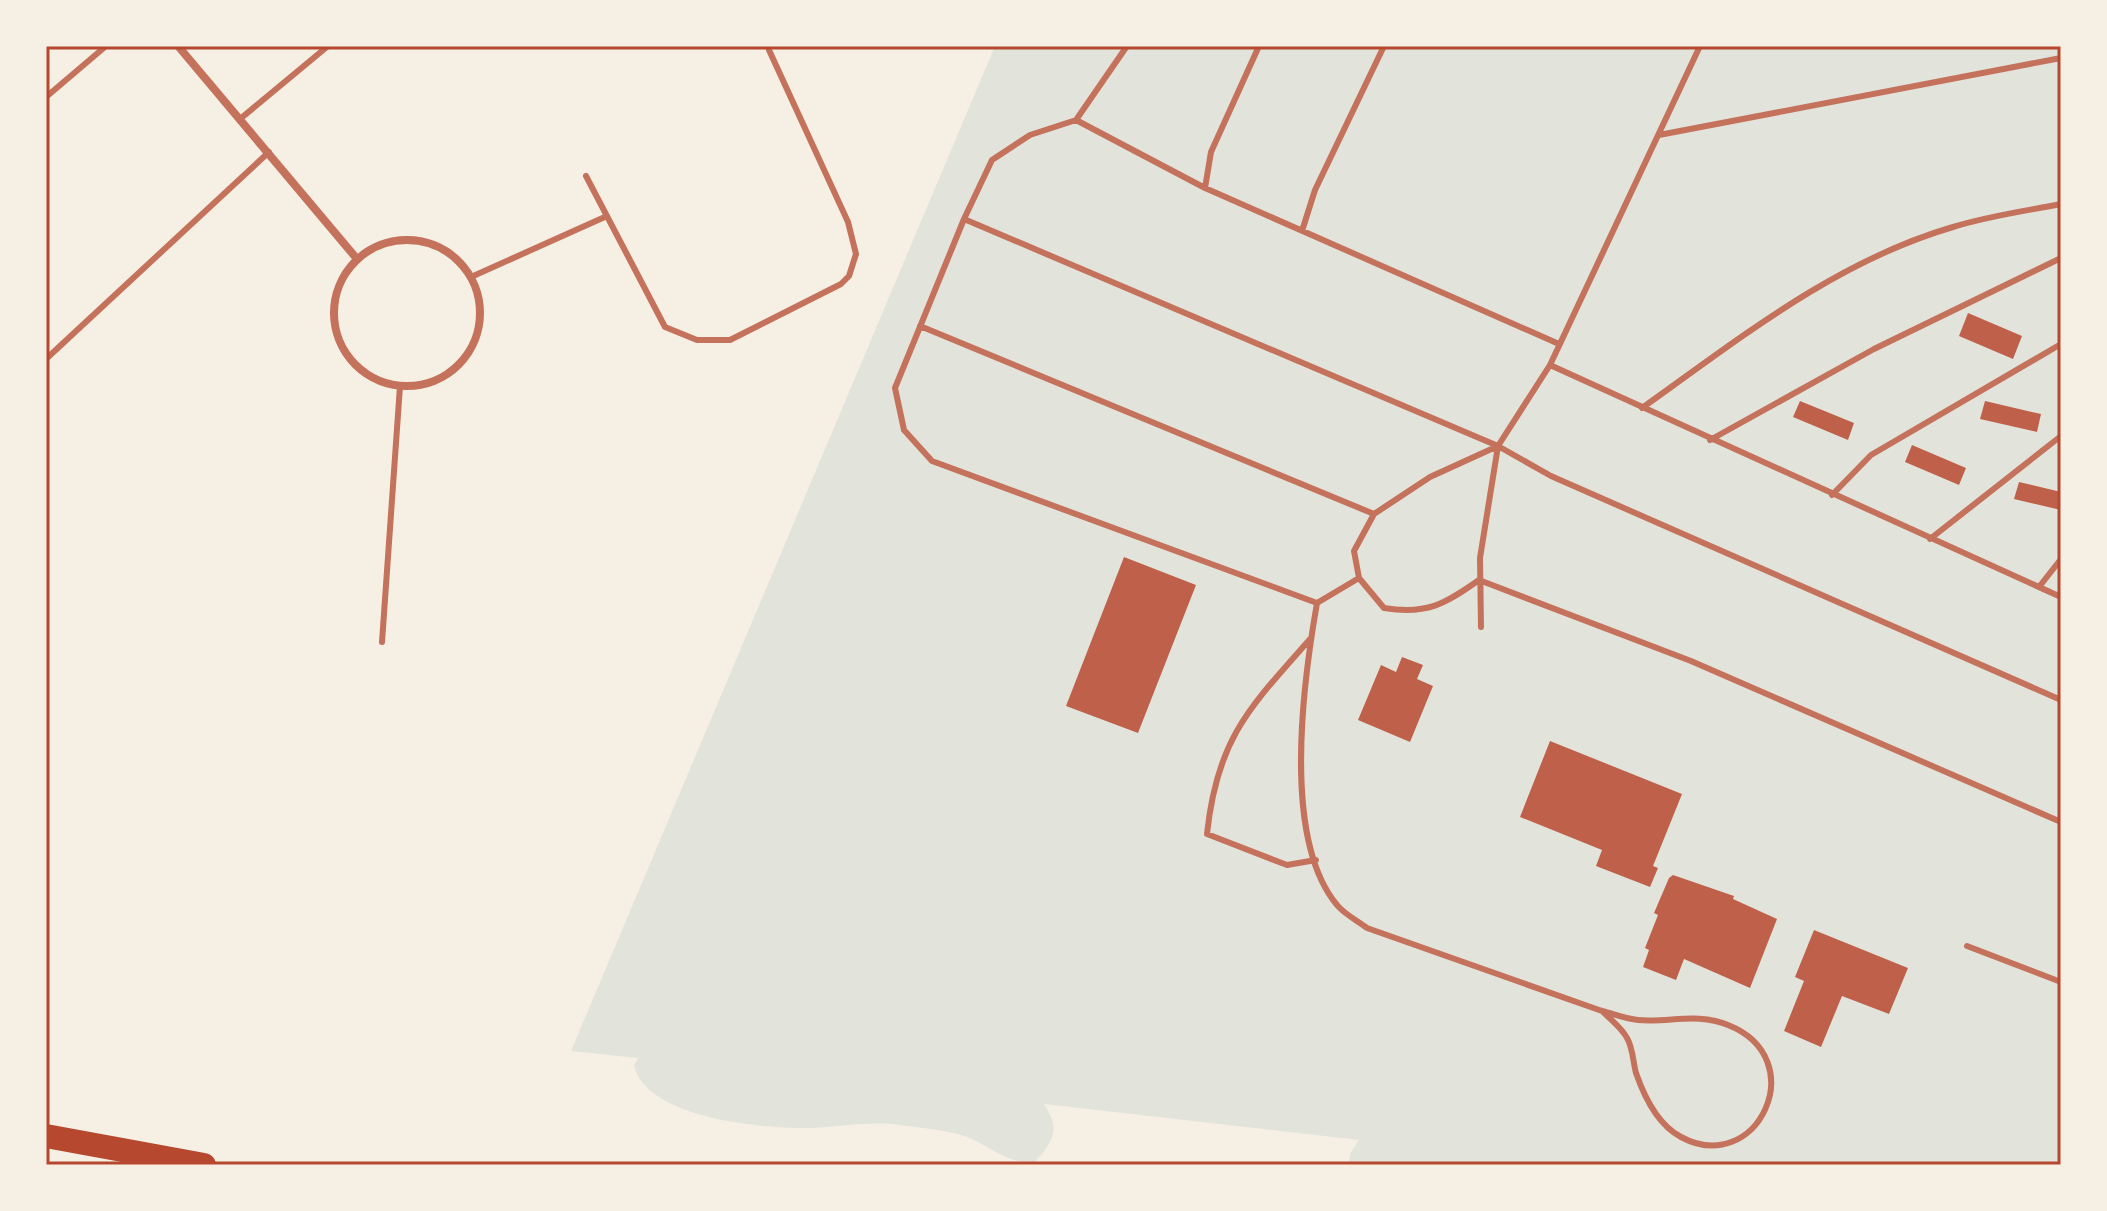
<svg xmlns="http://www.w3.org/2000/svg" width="2107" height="1211" font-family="'Work Sans',sans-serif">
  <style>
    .green { fill: #e2e4dc }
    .building { fill: #bf614a }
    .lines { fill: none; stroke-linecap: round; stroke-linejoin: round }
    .service { stroke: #c5725c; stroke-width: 6 }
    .minor { stroke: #c5725c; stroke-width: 8 }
    .motorway { stroke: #b5482f; stroke-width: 24 }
    .neatline { fill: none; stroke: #b5482f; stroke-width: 3 }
  </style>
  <rect width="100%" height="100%" fill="#f6efe4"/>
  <path class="green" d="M995 46H2061V1165H1348L1351 1152 1359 1140 1044 1104C1060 1129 1055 1139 1035 1162 1006 1164 992 1147 967 1137 948 1130 921 1128 900 1125 867 1120 830 1129 796 1128 752 1127 645 1116 634 1065L638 1058 571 1051Z"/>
  <path class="building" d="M1968 313 2022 336 2013 359 1959 336Z
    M1800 401 1854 423 1848 440 1793 417Z
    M1985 401 2041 414 2037 432 1980 419Z
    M1912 445 1966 468 1959 485 1905 462Z
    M2019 482 2061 492V510L2014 499Z
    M1124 557 1196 585 1138 733 1066 706Z
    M1402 657 1423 665 1417 679 1433 686 1410 742 1358 720 1381 665 1396 672Z
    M1550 741 1682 794 1653 866 1658 868 1650 887 1596 866 1602 850 1520 817Z
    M1673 875 1734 896 1733 899 1777 919 1750 988 1684 959 1676 980 1643 967 1649 950 1645 948 1658 915 1654 913 1669 878Z
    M1814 930 1908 968 1889 1014 1842 996 1821 1047 1784 1031 1804 981 1795 977Z"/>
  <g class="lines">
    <path class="service" d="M1127 46 1076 120 1030 135 992 160 964 219 895 388 904 430 932 461 1317 603
      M1700 46 1550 365 1498 446 1430 477 1374 514 1354 551 1359 578 1384 608C1427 615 1445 604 1479 580L1691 661 2061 822
      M46 97 106 46
      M240 119 328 46
      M1076 120 1205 188 1559 344
      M1659 135 2061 58
      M586 176 665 327 697 340H730L841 284 849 276 856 254 848 222 769 50
      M1205 188 1211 152 1259 46
      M964 219 1498 446 1551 476 2061 700
      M1302 231 1315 190 1384 46
      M471 277 607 216
      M920 326 1374 514
      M46 359 269 152
      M1550 365 2061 597
      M1642 408C1739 339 1836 261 1953 227 1988 216 2025 211 2061 204
      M1710 440 1874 349 2061 258
      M1832 495 1871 455 2061 344
      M1930 539 2061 436
      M2039 587 2061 559
      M1317 603C1303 683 1282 839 1337 905 1344 914 1358 921 1367 928L1602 1011C1614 1014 1626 1019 1638 1020 1669 1023 1697 1012 1728 1025 1814 1059 1757 1178 1681 1137 1658 1125 1644 1096 1636 1073 1633 1062 1633 1048 1627 1038 1622 1028 1610 1019 1602 1011
      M1317 603 1359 578
      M1481 627 1480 558 1498 446
      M1311 638C1250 707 1217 738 1207 834L1287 865 1316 860
      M382 642 400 386
      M1967 946 2061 982"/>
    <path class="minor" d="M178 46 357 259
      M334 313a73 73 0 1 1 146 0a73 73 0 1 1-146 0Z"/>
    <path class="motorway" d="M46 1136 204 1165"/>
  </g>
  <rect width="2107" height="1211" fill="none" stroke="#f6efe4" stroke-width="96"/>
  <rect x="48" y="48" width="2011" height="1115" class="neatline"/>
</svg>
